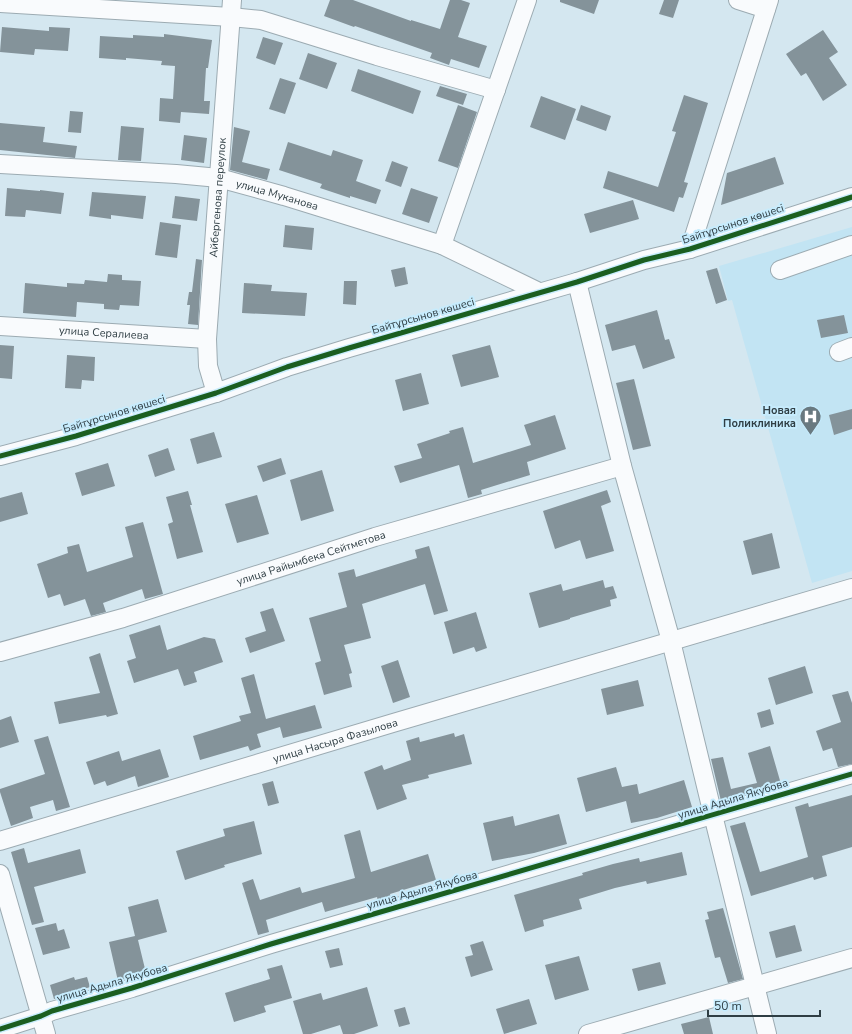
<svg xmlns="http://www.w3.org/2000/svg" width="852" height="1034" font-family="'Nunito Sans',sans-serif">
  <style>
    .built { fill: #c2e4f3 }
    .building { fill: #84939a }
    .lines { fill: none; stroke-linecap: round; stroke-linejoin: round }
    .minor-casing { stroke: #9cabb2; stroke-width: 20 }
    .minor { stroke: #f9fbfd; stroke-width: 18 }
    .cycleway-casing { stroke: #c7ecfd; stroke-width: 8 }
    .cycleway { stroke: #1b5e20; stroke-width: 5 }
    .labels { text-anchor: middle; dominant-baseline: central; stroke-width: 4; stroke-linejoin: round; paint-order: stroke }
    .street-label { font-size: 11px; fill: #2f3e44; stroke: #c7ecfd }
    .poi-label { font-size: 11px; font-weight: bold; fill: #2f3e44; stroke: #c7ecfd; text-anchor: end }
  </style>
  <rect width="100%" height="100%" fill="#d4e7f0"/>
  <path class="built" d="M852 227V571L812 583 732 300 728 301 719 266Z"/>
  <path class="building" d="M330 0H353L411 21V20L440 29 450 0H461L470 3 458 37 487 46 479 68 451 59 449 65 430 58 432 53 355 26 354 27 324 16Z
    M560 0H599L594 14 560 2Z
    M664 0H679L673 18 659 14Z
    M2 27 49 31V27L70 28 68 51 35 49 34 55 0 52Z
    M823 30 838 52 829 58 847 85 823 101 806 73 801 76 786 54Z
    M164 34 212 40 208 68H206L204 101H210L209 114 181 112 180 123 159 121 160 98 173 99 175 66 161 65 162 61 126 58V60L99 58 100 36 133 38V35L164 37Z
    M263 37 283 43 275 65 256 58Z
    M308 53 337 63 327 89 299 79Z
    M358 69 421 91 413 114 351 91Z
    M280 78 296 83 285 114 269 109Z
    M440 86 467 94 463 105 436 96Z
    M684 95 708 103 684 182 688 183 683 198 679 197 674 212 603 188 608 171 658 187 676 132 672 131Z
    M541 96 576 109 565 140 530 127Z
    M458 105 477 112 458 168 438 161Z
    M581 105 611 116 606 131 576 120Z
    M70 111 83 112 81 133 68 132Z
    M0 123 45 127 43 142 77 146 75 158 0 150Z
    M121 126 144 128 141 161 118 160Z
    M234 127 250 131 242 162 270 169 267 180 230 170Z
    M184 135 207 138 204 163 181 160Z
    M288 142 331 156 333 150 363 160 356 181 381 190 376 204 350 196V198L320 188 322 184 279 170Z
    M775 157 784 184 721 205 727 173Z
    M392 161 408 167 401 187 385 181Z
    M7 188 40 191V190L64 193 61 214 26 210 25 217 5 216Z
    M411 188 438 197 429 223 402 214Z
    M92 192 146 196 143 219 111 215V219L89 216Z
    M175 196 200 199 197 221 172 218Z
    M633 200 639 219 590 233 584 214Z
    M160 222 181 225 177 258 155 255Z
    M285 225 314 228 312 250 283 247Z
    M196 259 202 260 198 325 188 324 190 305H187L189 292H192Z
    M405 267 408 284 395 287 391 270Z
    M717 268 727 300 716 304 706 271Z
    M108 274 122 275V280L141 281 139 306 120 305 119 310 104 309V304L77 302 76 317 23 313 25 283 67 287V283L84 284 85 280 107 282Z
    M344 281H357L356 305 343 304Z
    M244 283 272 285 271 291 307 293 305 316 242 313Z
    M657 310 665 340 669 339 675 358 643 369 635 345 612 351 605 325Z
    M844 315 848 333 821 338 817 320Z
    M0 345 14 346 12 379 0 378Z
    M490 345 499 377 461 387 452 355Z
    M67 355 95 357 94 381 82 380 81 389 65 388Z
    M421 373 429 404 403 411 395 380Z
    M634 379 651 446 633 450 616 383Z
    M852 409V429L834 435 829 415Z
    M555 415 566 449 527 462 530 475 481 490 482 494 468 498 459 465 400 483 394 466 422 458 417 444 450 433 449 431 463 427 473 463 531 445 524 425Z
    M214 432 222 457 197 464 190 439Z
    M168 448 175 470 155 477 148 455Z
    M281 458 286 474 263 482 257 466Z
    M108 463 115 486 82 496 75 473Z
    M322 470 334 511 301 521 290 480Z
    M607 490 611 502 601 506 614 551 586 559 580 540 555 549 543 511Z
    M188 491 192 505H190L203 552 177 559 168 524 173 522 166 497Z
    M22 492 28 514 0 522V498Z
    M257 495 269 534 237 543 225 504Z
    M143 522 163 594 145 599 142 589 103 603 106 612 91 616 85 599 64 606 60 594 48 598 37 564 68 553 67 547 79 544 87 572 133 557 125 527Z
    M772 533 780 568 752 575 743 541Z
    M429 546 448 611 434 615 425 584 362 604 371 638 344 645 352 673 349 674 352 687 324 695 315 663 321 661 309 618 347 607 338 573 354 569 356 577 417 558 415 550Z
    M603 580 605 588 613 586 617 598 610 600 611 606 570 618V619L539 628 529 593 561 584 563 591Z
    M273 608 285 641 250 653 245 638 266 631 260 612Z
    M476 612 487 648 476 652 474 647 453 654 444 622Z
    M160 625 167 650 204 637 215 639 223 662 194 672 197 682 184 686 178 669 134 683 127 661 136 658 129 635Z
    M100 653 118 714 107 717 106 715 59 724 54 702 100 693 89 657Z
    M398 660 410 697 393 703 381 666Z
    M805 666 813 693 776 705 768 678Z
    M254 674 266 719 315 705 322 728 283 738 280 727 257 734 261 747 250 751 248 746 200 760 193 736 241 721 239 716 251 713 241 678Z
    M638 680 644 706 607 715 601 689Z
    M848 691 852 703V764L838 767 832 748 823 751 816 731 841 722 832 695Z
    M770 709 774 724 761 728 757 713Z
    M11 716 19 742 0 748V720Z
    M454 733 455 737 464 734 472 764 428 775 429 778 402 785 407 799 377 810 364 772 382 765 384 770 411 760 406 741 419 737 420 742Z
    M48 736 70 807 56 811 53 800 30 807 33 818 11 826 0 792V789L45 774 34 740Z
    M770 746 781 784 721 801 711 759 723 757 731 789 757 783 748 753Z
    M160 749 169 777 138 787 135 776 107 786 105 781 94 785 86 762 119 751 122 761Z
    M616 767 622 787 637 784 639 794 684 780 692 807 657 818 631 823 626 801 586 812 577 778Z
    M273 781 279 803 268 806 262 784Z
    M852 795V847L822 856 827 876 814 880 813 877 751 896 730 826 745 822 760 872 808 857 795 807 808 803 809 807Z
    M559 814 567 844 534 853 492 861 483 823 513 816 515 826Z
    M254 821 262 854 224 865 225 867 185 880 176 851 225 836 223 829Z
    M360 830 371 872 428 854 436 880 390 894 391 898 378 901 377 897 325 912 322 902 266 920 269 932 258 935 242 883 253 879 260 900 300 887 302 893 355 878 344 835Z
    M24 848 28 863 80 849 86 873 34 887 44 922 32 925 11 852Z
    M682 852 687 875 647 884 646 881 615 888 579 899 582 909 543 920 544 926 525 932 514 895 583 875 582 873 613 864 639 858 640 862Z
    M158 899 167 932 138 940 146 973 118 981 109 942 135 936 128 907Z
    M723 908 743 979 728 983 720 957 715 958 705 920 709 919 707 912Z
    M56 923 58 931 64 929 70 948 43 955 35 928Z
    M795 925 802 951 776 958 769 932Z
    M483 941 493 970 471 977 465 957 473 955 470 945Z
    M339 948 343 965 330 968 325 951Z
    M579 956 589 990 555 1000 545 965Z
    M660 962 666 984 638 991 632 969Z
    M282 965 292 998 264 1006 266 1012 234 1022 225 993 270 979 267 969Z
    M74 977 75 980 87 977 90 987 54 999 50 985Z
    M367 987 378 1026 354 1034H343L340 1025 311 1034H303L293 1001 321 993 323 1000Z
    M529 999 537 1024 504 1034 496 1009Z
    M405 1007 410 1024 399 1027 394 1010Z
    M709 1017 713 1034H684L681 1024Z"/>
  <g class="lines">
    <defs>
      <g id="minor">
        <path d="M738 0 766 9"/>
        <path d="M0 3 231 17 261 20 377 56 496 90"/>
        <path id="s1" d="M0 164 176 174 219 178 284 196 442 245 539 292"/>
        <path d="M442 245 527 0"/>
        <path d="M690 249 769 0"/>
        <path d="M780 270 852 245"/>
        <path d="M577 282 622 466 671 641 713 815 767 1034"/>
        <path id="s2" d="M0 326 207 339"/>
        <path d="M839 352 852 347"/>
        <path id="s3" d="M216 393 208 366 207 339 232 0"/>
        <path d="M0 456 76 436 216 393 287 367 349 348 577 282 644 260 690 249 852 197"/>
        <path id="s4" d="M0 652 123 618 375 537 622 466"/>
        <path id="s5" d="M0 841 393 723 852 588"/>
        <path d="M0 874 46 1034"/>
        <path d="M0 1029 41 1016 52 1011 132 988 271 944 852 774"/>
        <path d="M588 1034 852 958"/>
      </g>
    </defs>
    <use href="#minor" class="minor-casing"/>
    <use href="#minor" class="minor"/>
    <defs>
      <path id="cycleway" d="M0 456 76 436 216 393 287 367 349 348 577 282 644 260 690 249 852 197
        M0 1029 41 1016 52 1011 132 988 271 944 852 774"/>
    </defs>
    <use href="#cycleway" class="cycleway-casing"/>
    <use href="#cycleway" class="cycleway"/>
  </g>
  <defs>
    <symbol id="hospital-pin" viewBox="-11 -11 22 30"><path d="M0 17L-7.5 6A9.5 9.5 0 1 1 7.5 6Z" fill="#697980" stroke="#c7ecfd"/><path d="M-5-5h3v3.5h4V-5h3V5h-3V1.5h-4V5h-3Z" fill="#fff"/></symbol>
  </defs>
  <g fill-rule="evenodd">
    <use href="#hospital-pin" x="798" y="404" width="25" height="34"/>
  </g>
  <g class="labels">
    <g class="street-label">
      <text stroke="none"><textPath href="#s1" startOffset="280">улица Муканова</textPath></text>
      <text stroke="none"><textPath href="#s3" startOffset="197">Айбергенова переулок</textPath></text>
      <text transform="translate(733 224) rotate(-18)">Байтұрсынов көшесі</text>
      <text transform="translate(423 316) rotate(-16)">Байтұрсынов көшесі</text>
      <text stroke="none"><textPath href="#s2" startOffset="104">улица Сералиева</textPath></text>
      <text transform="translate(114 414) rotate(-17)">Байтұрсынов көшесі</text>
      <text stroke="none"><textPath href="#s4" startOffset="325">улица Райымбека Сейтметова</textPath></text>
      <text stroke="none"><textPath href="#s5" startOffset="350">улица Насыра Фазылова</textPath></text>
      <text transform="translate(733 799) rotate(-17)">улица Адыла Якубова</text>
      <text transform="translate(422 890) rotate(-16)">улица Адыла Якубова</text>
      <text transform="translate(112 983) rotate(-16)">улица Адыла Якубова</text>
    </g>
    <g class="poi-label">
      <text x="796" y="410">Новая<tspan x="796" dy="13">Поликлиника</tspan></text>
    </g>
  </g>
  <path d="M708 1010v6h112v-6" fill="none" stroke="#2f3e44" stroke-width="2"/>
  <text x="714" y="1010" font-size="12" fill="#2f3e44" stroke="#c7ecfd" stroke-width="3" paint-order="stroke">50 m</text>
</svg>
